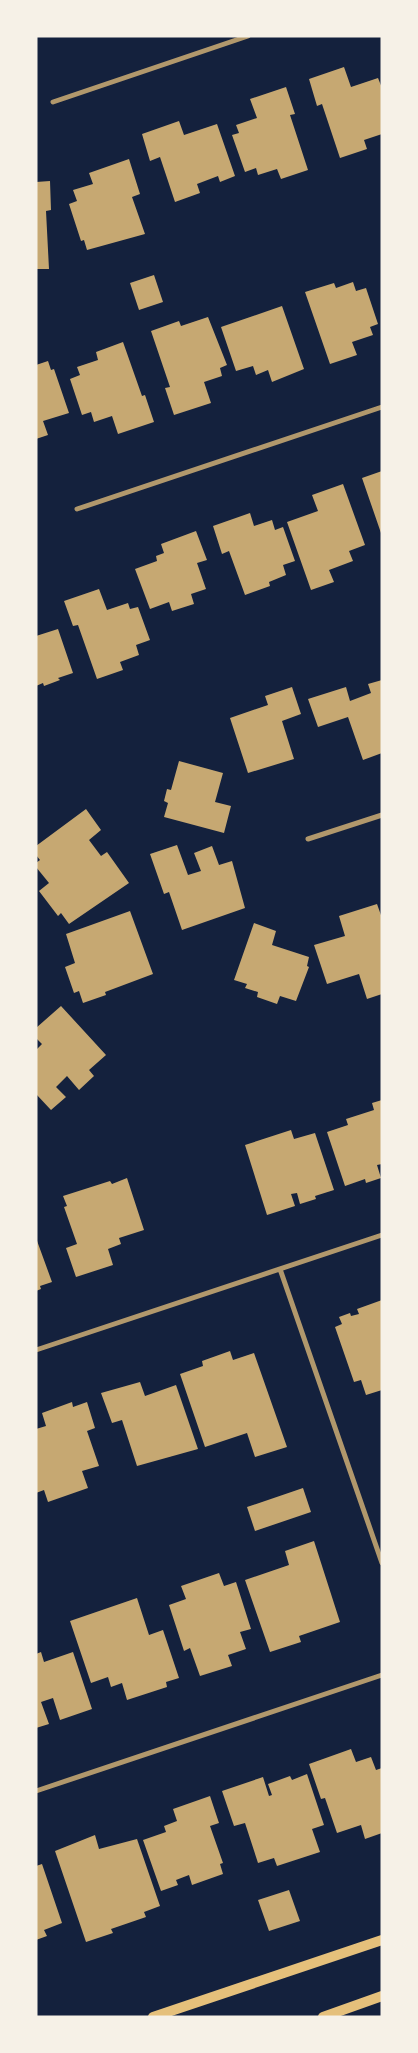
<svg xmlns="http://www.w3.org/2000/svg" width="418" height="2053" font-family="Rubik,sans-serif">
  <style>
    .building { fill: #c6a872 }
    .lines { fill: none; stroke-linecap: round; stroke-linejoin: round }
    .minor { stroke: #b1986c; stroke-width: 5 }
    .secondary { stroke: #e5c07b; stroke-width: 10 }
  </style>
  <rect width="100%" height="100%" fill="#14213d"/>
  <path class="building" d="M344 67 351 87 378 78 382 88V134L364 140 367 149 340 158 322 104 317 106 309 79Z
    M286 87 295 114 290 115 308 170 281 179 277 169 258 175 256 168 245 172 232 135 239 133 236 125 257 118 250 99Z
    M179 121 184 135 217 124 235 176 220 182 218 176 197 184 200 193 175 202 160 157 150 161 142 134Z
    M129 159 140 194 132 197 145 234 87 250 84 240 81 241 69 204 77 201 73 190 93 184 89 173Z
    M50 181 51 210 46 211 49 269H36V182Z
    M154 275 163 302 139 310 130 283Z
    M353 282 356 291 366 288 378 324 370 327 373 335 352 342 357 355 330 364 305 292 334 283 336 288Z
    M282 306 304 369 272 382 268 370 256 375 253 366 236 371 221 327Z
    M208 317 227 365 220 368 222 376 204 382 211 403 174 415 165 388 170 387 151 331 179 321 181 326Z
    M123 342 142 396 145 395 154 422 118 434 112 416 94 422 91 412 82 415 70 379 80 375 77 367 98 360 96 352Z
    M48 361 51 370 54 369 69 413 43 421 48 435 36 439V365Z
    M382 471V533H381L362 478Z
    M343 484 365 545 349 551 353 561 329 570 334 582 311 590 287 522 318 511 312 495Z
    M250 513 254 526 272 520 275 530 283 527 295 561 283 565 286 575 269 582 270 586 245 595 229 551 222 554 213 526Z
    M196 531 207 560 197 563 206 589 191 594 194 604 172 611 169 602 150 609 135 569 157 561 156 556 164 553 161 544Z
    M99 589 107 610 128 603 130 609 138 607 150 640 136 645 139 655 120 662 123 670 97 679 78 625 73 626 64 601Z
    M58 629 73 673 58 678 60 680 44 686 43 683 36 686V636Z
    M382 680V753L363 760 348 717 318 727 308 699 346 687 350 701 371 693 368 684Z
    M292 687 301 714 282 721 294 759 248 773 230 718 268 705 265 696Z
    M179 761 223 773 215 802 231 806 224 833 164 817 168 803 164 801 167 789 171 790Z
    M86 809 101 830 89 840 101 856 107 852 129 883 69 924 61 913 58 916 39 891 49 883 36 867V863L40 860 36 855V846Z
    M177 845 188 875 201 871 194 853 212 846 219 865 232 861 245 908 182 930 169 892 164 894 150 854Z
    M377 904 382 918V994L367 999 359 974 327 984 314 945 345 936 339 916Z
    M130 911 153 974 105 992 106 995 83 1003 79 991 74 993 65 967 75 963 66 934Z
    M254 923 276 931 272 945 309 957 307 966 309 967 296 1001 280 996 277 1004 257 997 258 992 245 988 247 984 234 980Z
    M61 1006 106 1055 89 1070 94 1076 79 1090 67 1076 56 1087 66 1097 51 1110 36 1094V1050L42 1044 36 1038V1028Z
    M382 1100V1164L377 1165 381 1178 366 1183 365 1179 345 1186 327 1132 348 1125 346 1119 374 1110 372 1103Z
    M291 1130 294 1139 315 1133 334 1190 315 1196 316 1199 300 1204 297 1193 291 1194 295 1206 267 1215 245 1145Z
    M127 1178 144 1230 119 1238 121 1244 108 1249 113 1265 76 1277 66 1248 77 1244 64 1207 67 1206 63 1196 110 1181 112 1184Z
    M36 1238 52 1282 40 1286 41 1289 36 1291Z
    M382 1300V1390L366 1395 361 1380 354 1382 335 1327 342 1324 339 1317 350 1313 351 1316 359 1314 357 1309Z
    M230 1351 233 1360 254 1353 287 1447 255 1457 247 1433 205 1447 180 1374 203 1366 202 1361Z
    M140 1382 145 1396 176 1385 198 1449 137 1466 122 1420 112 1423 101 1393Z
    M72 1402 73 1407 87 1402 95 1428 87 1431 99 1466 82 1471 88 1488 48 1502 44 1490 36 1493V1429L46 1426 42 1413Z
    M303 1488 311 1512 255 1531 247 1507Z
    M314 1541 340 1622 299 1636 301 1642 270 1652 245 1580 289 1565 285 1551Z
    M219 1573 224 1586 236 1582 251 1629 240 1632 246 1649 228 1655 232 1666 200 1676 190 1648 184 1651 169 1605 186 1599 181 1586Z
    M137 1598 149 1635 163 1630 179 1678 166 1682 167 1687 127 1700 122 1683 111 1687 108 1677 91 1683 70 1621Z
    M41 1652 44 1662 73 1652 92 1709 60 1720 53 1698 41 1702 49 1724 36 1728V1654Z
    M351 1749 356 1762 371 1757 376 1770 382 1768V1833L365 1839 361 1825 337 1833 325 1798 321 1799 309 1764Z
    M307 1774 324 1825 312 1829 320 1852 277 1866 274 1858 258 1863 245 1823 234 1826 222 1791 263 1777 269 1796 272 1795 268 1784 290 1776 292 1780Z
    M210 1796 219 1823 210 1826 223 1863 220 1864 223 1874 192 1885 189 1875 176 1880 178 1885 161 1891 143 1840 166 1832 164 1826 177 1821 173 1809Z
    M95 1835 99 1849 137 1839 160 1906 144 1912 146 1917 111 1929 113 1933 86 1942 55 1851Z
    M42 1864 62 1923 44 1930 47 1936 36 1940V1866Z
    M289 1890 300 1921 269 1931 258 1900Z"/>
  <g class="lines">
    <path class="minor" d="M53 102 248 36
      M77 509 382 407
      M308 839 382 815
      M280 1269 382 1563
      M36 1350 382 1235
      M36 1791 382 1675"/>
    <path class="secondary" d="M153 2017 382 1940
      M323 2017 382 1996"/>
  </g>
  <rect width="418" height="2053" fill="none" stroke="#f6f1e7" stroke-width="75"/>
</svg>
